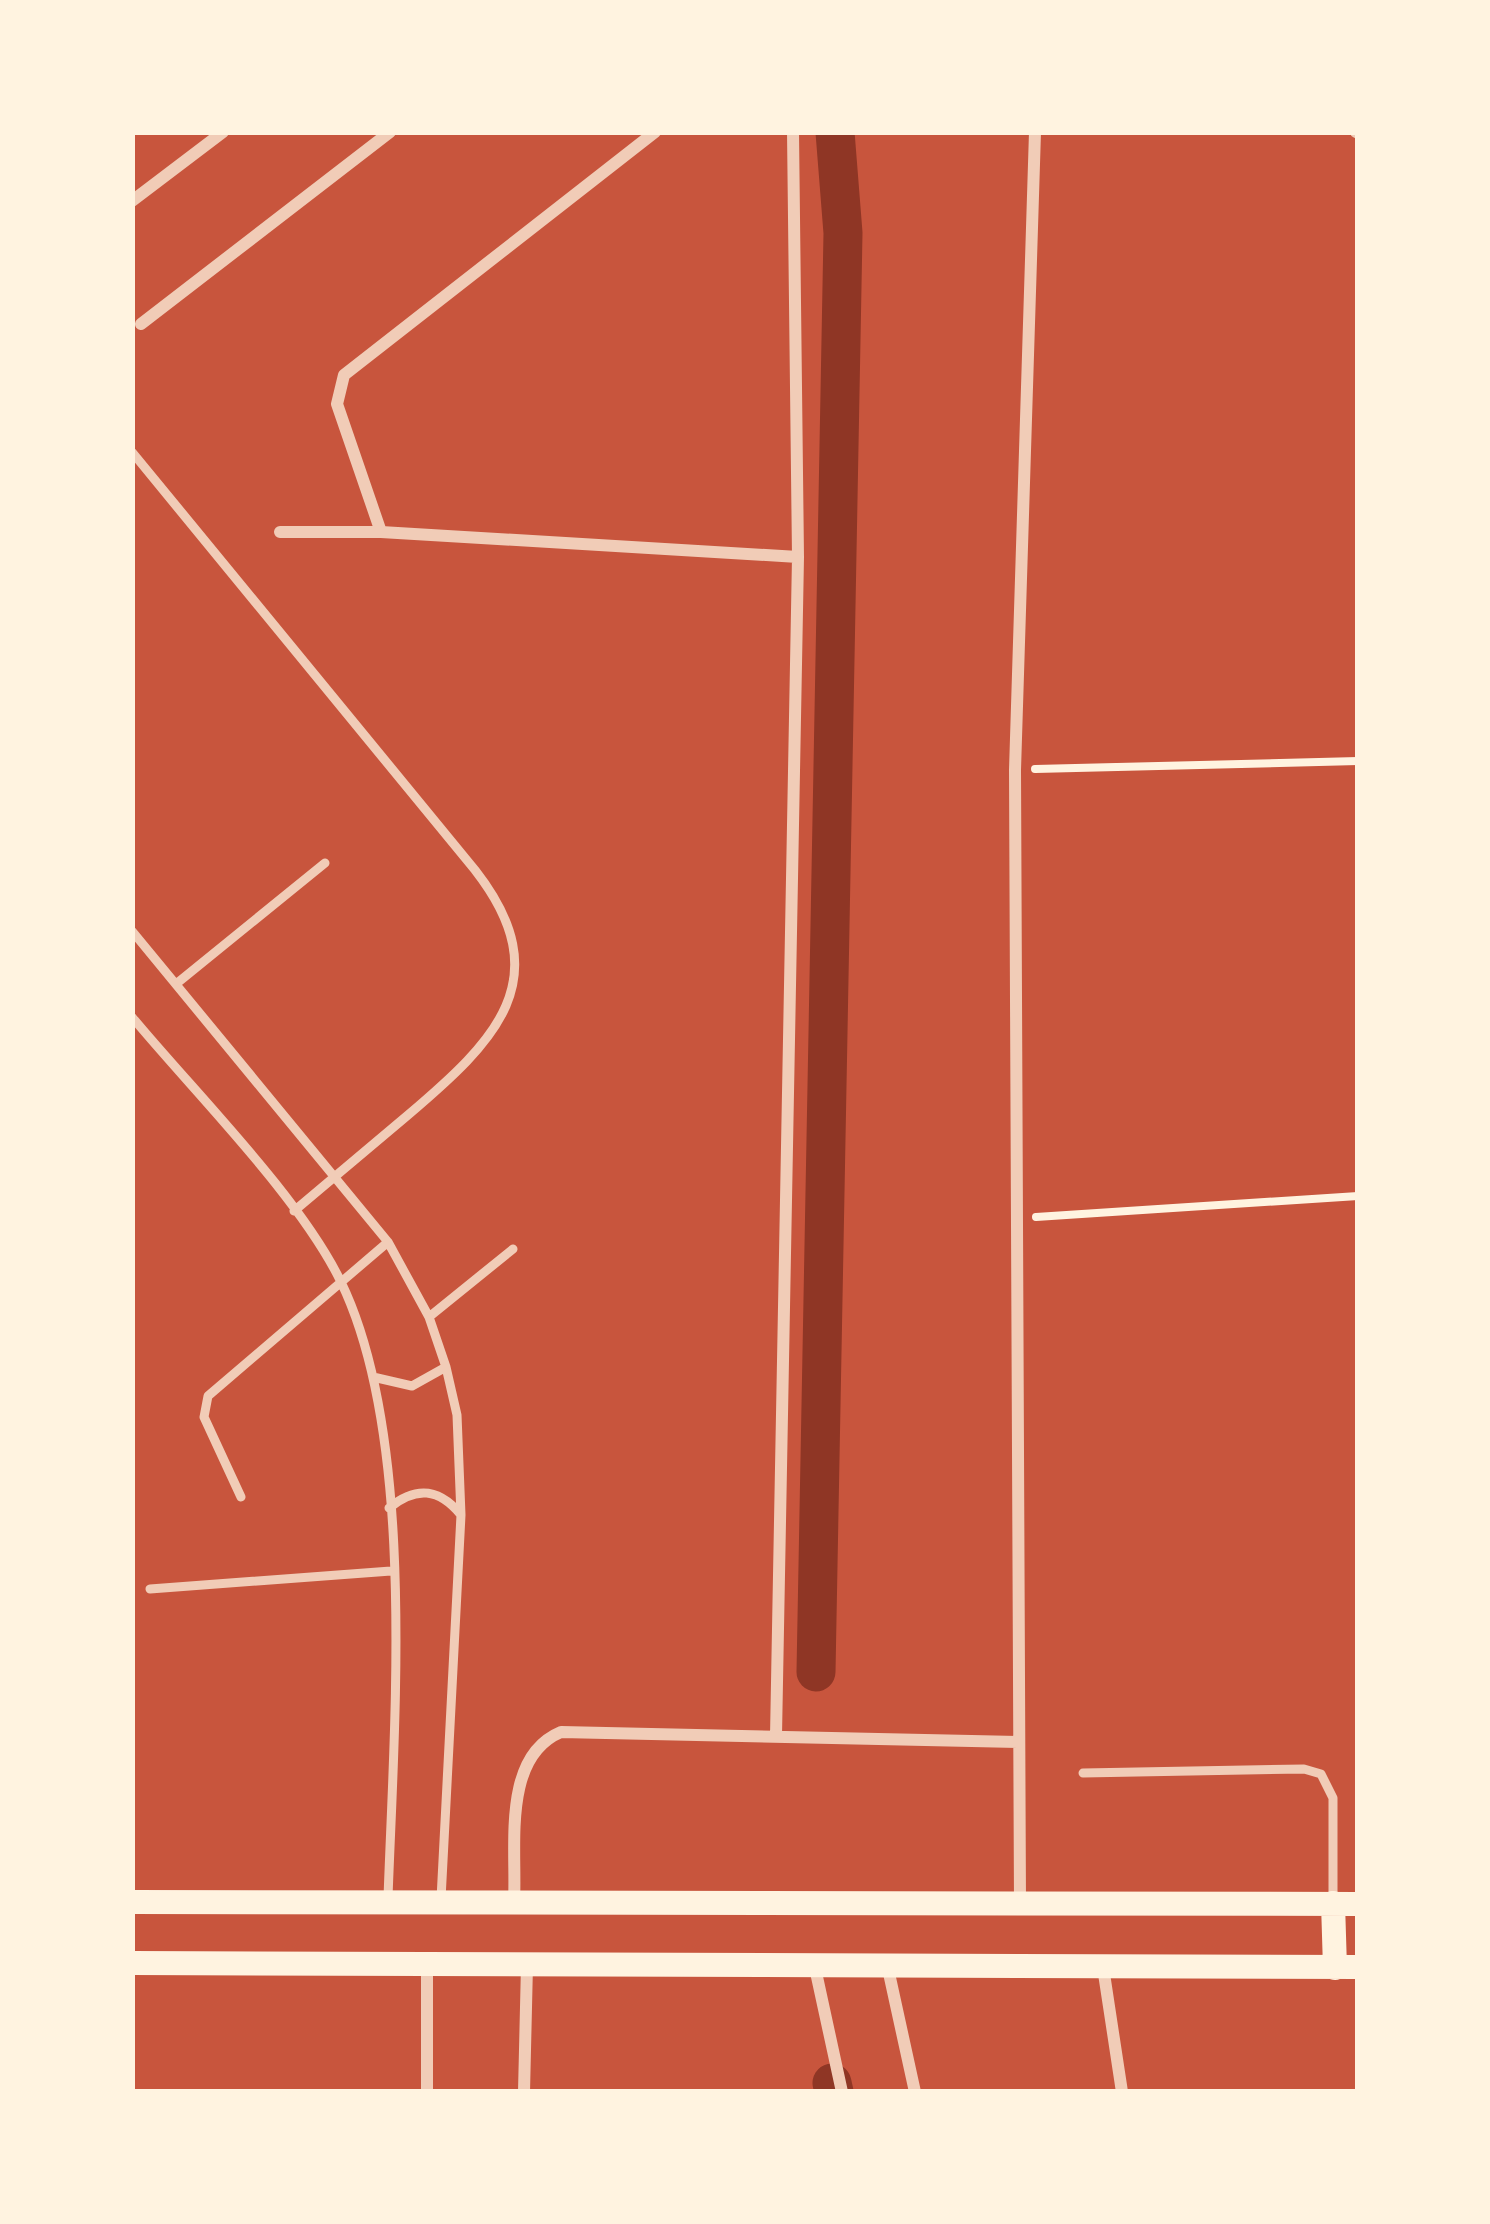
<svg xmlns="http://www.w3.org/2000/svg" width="1490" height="2224" font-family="'Exo 2',sans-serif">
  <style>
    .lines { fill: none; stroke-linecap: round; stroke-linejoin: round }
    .canal { stroke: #8f3625; stroke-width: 39 }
    .path { stroke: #fff3e0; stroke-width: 8 }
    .service { stroke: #f1ccb7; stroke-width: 9 }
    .minor { stroke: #f1ccb7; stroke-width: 12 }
    .secondary { stroke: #fff3e0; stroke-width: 24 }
  </style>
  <rect width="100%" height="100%" fill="#c8553d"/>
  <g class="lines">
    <path class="canal" d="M816 1672 843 233 835 132
      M832 2083 834 2092"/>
    <path class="path" d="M1035 769 1358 761
      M1036 1217 1358 1196"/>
    <path class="service" d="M132 452 475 870C560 979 495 1041 408 1115 370 1147 332 1179 294 1211
      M132 931 388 1242 429 1317 446 1367 457 1415 461 1515 441 1899
      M176 984 325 863
      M132 1017C195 1093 300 1197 341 1282 417 1439 394 1724 388 1898
      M429 1317 513 1249
      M373 1377 412 1386 446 1367
      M241 1497 204 1417 208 1396 388 1242
      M389 1508C416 1486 439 1488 461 1515
      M150 1589 391 1571
      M1083 1773 1304 1769 1321 1774 1333 1798V1903"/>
    <path class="minor" d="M1356 132 1358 133
      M132 201 223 132
      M141 324 390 132
      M280 532H381L798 557
      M381 532 337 404 344 375 655 132
      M776 1736 798 557 793 132
      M514 1902C517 1848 501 1757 561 1732L1019 1742
      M1020 1905 1015 770 1035 132
      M814 1963 842 2092
      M887 1964 915 2092
      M1103 1967 1122 2092
      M427 2092V1966
      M524 2092 527 1965"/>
    <path class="secondary" d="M132 1902 1358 1904
      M1333 1903 1335 1968
      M132 1963 1358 1967"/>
  </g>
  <rect width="1490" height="2224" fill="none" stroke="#fff3e0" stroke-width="270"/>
</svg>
